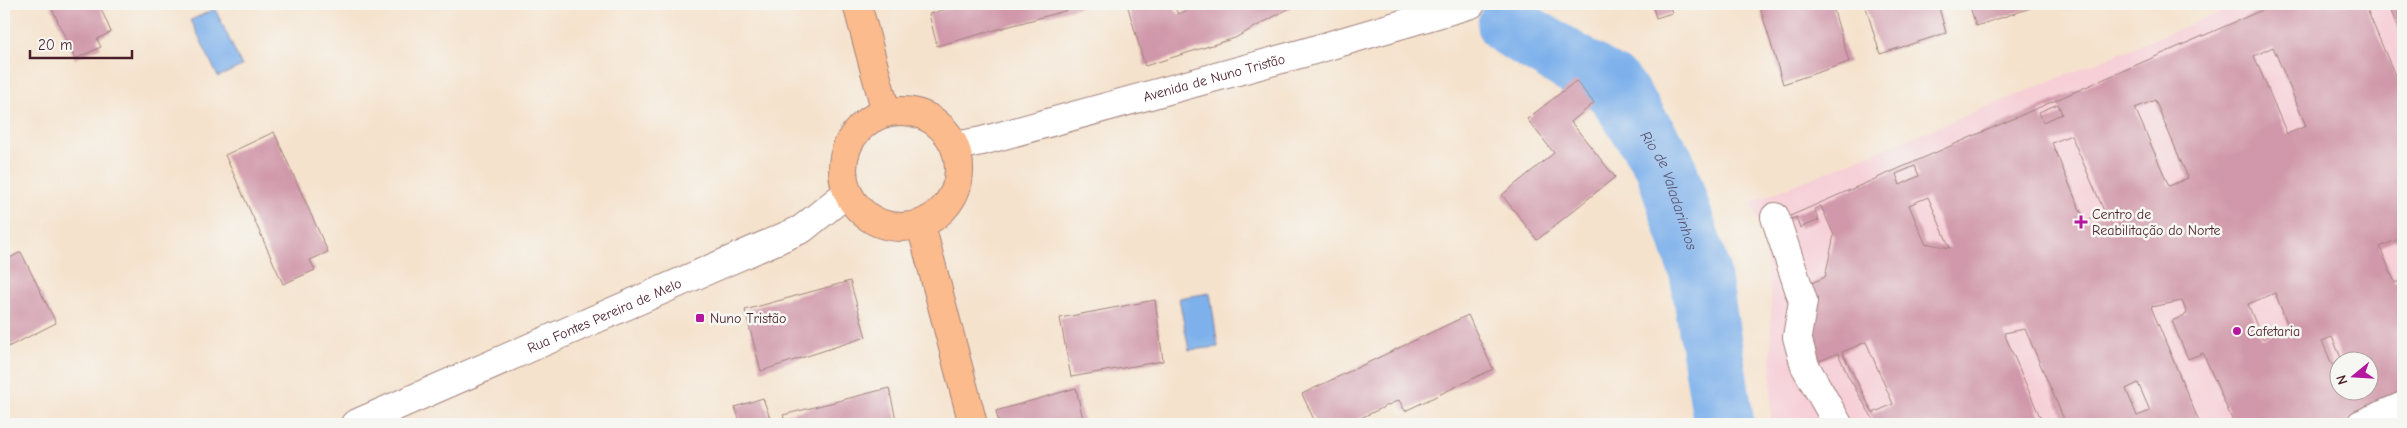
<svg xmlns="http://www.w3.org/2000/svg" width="2407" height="428" font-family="'Comic Neue',sans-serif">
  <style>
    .built { fill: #f6cfd7; fill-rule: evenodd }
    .water { fill: #7eb1eb; stroke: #64688b }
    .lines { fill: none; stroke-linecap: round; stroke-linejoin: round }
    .river { stroke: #7eb1eb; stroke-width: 61 }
    .building { fill: #d098aa; fill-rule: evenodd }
    .minor-casing { stroke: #a0807c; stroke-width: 30 }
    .major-casing { stroke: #a0807c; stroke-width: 30 }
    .minor { stroke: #fff; stroke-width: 28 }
    .major { stroke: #fbbb8c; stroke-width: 28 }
    .poi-dot { fill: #b5179e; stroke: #f6f6f2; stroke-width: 2 }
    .labels { text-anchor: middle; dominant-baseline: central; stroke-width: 5; stroke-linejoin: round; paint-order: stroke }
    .street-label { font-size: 14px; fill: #4a1f2b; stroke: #f6f6f2 }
    .poi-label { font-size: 14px; fill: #4a1f2b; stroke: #f6f6f2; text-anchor: start }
    .water-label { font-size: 15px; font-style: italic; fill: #5c526e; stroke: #f6f6f2 }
  </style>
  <rect width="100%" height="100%" fill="#f6f6f2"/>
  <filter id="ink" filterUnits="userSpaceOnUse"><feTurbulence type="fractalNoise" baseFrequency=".02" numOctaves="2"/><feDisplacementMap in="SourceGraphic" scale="10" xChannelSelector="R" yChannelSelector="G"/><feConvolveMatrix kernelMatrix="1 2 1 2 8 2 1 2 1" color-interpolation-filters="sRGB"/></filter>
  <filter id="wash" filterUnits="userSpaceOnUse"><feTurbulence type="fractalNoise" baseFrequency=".0096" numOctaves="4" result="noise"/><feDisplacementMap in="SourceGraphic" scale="20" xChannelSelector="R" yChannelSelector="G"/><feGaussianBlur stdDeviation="1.12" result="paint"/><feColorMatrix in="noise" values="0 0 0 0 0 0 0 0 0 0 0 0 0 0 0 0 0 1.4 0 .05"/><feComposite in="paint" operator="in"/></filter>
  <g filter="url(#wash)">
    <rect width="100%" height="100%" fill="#f5e2cc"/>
    <path class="built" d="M2241 4H2403V424H1771V293L1764 243 1752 202ZM2340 360H2370V390H2340Z"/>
    <path class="water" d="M215 9 242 66 218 77 191 20Z
      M1210 293 1218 347 1189 350 1179 298Z"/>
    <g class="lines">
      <path class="river" id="s1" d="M1508 25 1615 88 1665 165 1700 273 1724 424"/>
    </g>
    <g id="blocks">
      <path class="building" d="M50 4H99L111 32 97 39 101 47 75 59Z
        M965 4H1090L937 46 929 14Z
        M1127 4H1173L1178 14 1204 4H1297L1235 38 1145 66Z
        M1652 4H1669L1672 13 1656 18Z
        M1759 4H1832L1849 62 1783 84Z
        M1865 4H1938L1946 33 1880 54Z
        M1969 4H2043L1976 26Z
        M2276 4H2374L2366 7 2399 85 2403 83V237L2380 247 2395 283 2403 279V397L2341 424H2234L2203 353 2188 359 2172 321 2187 314 2182 301 2151 307 2200 424H2066L2025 329 2004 333 2043 424H1876L1848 376 1838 353 1815 363 1785 295 1825 277 1834 235 1821 206 1814 209 1819 220 1800 228 1796 217 1782 223 1781 220ZM2273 47 2306 126 2287 134 2254 56ZM2155 100 2188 178 2169 186 2135 108ZM2058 104 2062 114 2043 122 2039 112ZM2071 135 2105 213 2085 222 2052 143ZM1915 166 1919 176 1900 185 1896 174ZM1928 197 1950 248 1925 243 1909 205ZM2275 293 2289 328 2262 339 2248 304ZM2332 337 2342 360H2370V390H2340V383L2322 341ZM1866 342 1893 404 1873 413 1842 352ZM2138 383 2150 411 2137 416 2126 389Z
        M2388 4H2403V41Z
        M1576 81 1594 103 1571 122 1615 177 1537 240 1502 195 1554 153 1527 119Z
        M274 132 328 252 310 260 315 270 283 284 225 155Z
        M21 252 56 323 4 349V261Z
        M850 281 866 337 761 371 745 310Z
        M1155 300 1163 361 1071 377 1060 318Z
        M1468 315 1493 369 1405 411 1399 400 1348 424H1316L1302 394Z
        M889 388 897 424H786L783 415Z
        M1076 388 1084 424H999L996 411Z
        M763 398 772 424H741L735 407Z"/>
    </g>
  </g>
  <g filter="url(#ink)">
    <use href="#blocks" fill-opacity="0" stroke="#a0807c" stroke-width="1"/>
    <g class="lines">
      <defs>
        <g id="minor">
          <path id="s2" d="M955 146 982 141 1307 52 1471 4"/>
          <path d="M1775 217 1803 301 1797 337 1805 366 1838 424"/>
          <path id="s3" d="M355 424 802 229 847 193"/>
          <path d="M2361 424 2403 406"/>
        </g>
        <path id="major" d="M857 4 886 112
          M843 169a58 58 0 1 1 116 0a58 58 0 1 1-116 0Z
          M921 225 973 424"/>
      </defs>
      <use href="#minor" class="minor-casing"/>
      <use href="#major" class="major-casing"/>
      <use href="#minor" class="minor"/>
      <use href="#major" class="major"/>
    </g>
  </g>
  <g class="poi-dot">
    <path d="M2078.5 214.5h5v5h5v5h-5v5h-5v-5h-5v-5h5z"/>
    <rect x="695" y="313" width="10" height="10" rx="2.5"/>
    <circle cx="2237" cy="331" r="5"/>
  </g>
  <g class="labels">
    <g class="street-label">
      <text stroke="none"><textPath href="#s2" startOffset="268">Avenida de Nuno Tristão</textPath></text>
      <text stroke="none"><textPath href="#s3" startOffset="272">Rua Fontes Pereira de Melo</textPath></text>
    </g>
    <g class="poi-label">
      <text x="2092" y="214">Centro de<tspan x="2092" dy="16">Reabilitação do Norte</tspan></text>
      <text x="710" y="318">Nuno Tristão</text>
      <text x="2247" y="331">Cafetaria</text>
    </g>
    <g class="water-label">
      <text stroke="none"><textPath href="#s1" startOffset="241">Rio de Valadarinhos</textPath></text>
    </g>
  </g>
  <rect width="2407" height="428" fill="none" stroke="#f6f6f2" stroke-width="20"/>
  <g transform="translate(2354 376) rotate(252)"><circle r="24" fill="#f6f6f2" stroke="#b1a0a2"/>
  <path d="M0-4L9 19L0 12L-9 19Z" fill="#b5179e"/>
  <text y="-8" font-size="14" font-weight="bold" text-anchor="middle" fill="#4a1f2b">N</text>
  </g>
  <path d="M30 50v8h102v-8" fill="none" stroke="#4a1f2b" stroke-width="2.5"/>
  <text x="38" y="50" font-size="15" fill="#4a1f2b" stroke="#f6f6f2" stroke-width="4" paint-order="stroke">20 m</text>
</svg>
